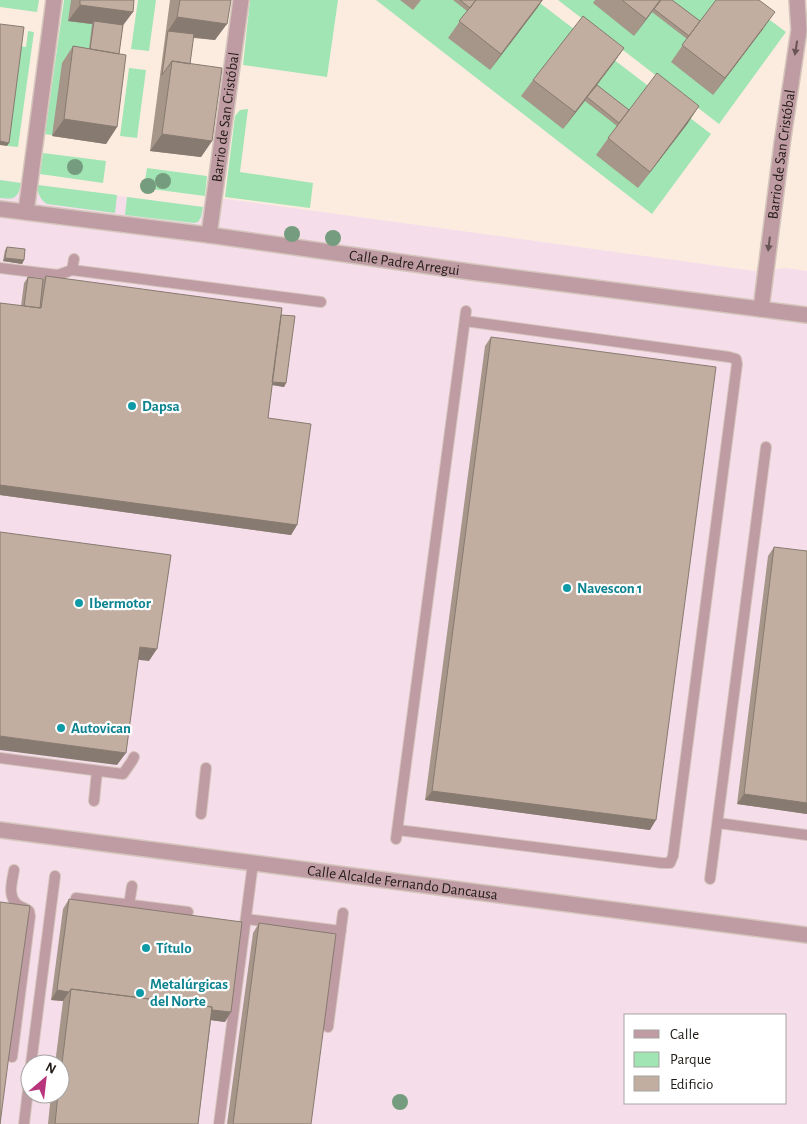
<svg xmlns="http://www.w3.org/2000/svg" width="807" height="1124" font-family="'Alegreya Sans',sans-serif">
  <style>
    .industrial { fill: #f5deea; fill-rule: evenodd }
    .green { fill: #a0e5b3 }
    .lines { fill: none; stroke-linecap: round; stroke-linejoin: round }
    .service-casing { stroke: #d5c6bc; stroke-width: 12 }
    .minor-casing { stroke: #d5c6bc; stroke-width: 18 }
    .service { stroke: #bf9ba4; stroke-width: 10 }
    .minor { stroke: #bf9ba4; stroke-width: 15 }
    .tree { fill: #759c7e }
    .wall { fill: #a6968a }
    .shaded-wall { fill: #877a70 }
    .building { fill: #c1aea0; stroke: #877a70 }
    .oneway { fill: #695556 }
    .culture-dot { fill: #0f9aa8; stroke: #fff; stroke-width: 2 }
    .labels { text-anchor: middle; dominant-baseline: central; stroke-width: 4.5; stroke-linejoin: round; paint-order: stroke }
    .street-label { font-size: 15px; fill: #221b16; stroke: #fff }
    .culture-label { font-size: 15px; font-weight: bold; fill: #0d838f; stroke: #fff; text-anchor: start }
  </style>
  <rect width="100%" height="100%" fill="#fcece0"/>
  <path class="industrial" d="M0 180 203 207 205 196 755 271 786 268 807 271V1124H0ZM626 1015H786V1103H626ZM30 1064H60V1094H30Z"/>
  <path class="green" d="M0 0H39L37 12 0 7Z
    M64 0H125L106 144 45 134Z
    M138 0H156L149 51 131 49Z
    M250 0H338L327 77 243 65Z
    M376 0H536L711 134 652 214Z
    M558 0H743L786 32 719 124Z
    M28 31 34 32 18 147 7 146 20 46 26 47Z
    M129 68 146 70 137 138 120 136Z
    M248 109 240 172 313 183 310 208 225 197 235 116 240 110Z
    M43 153 106 161 103 183 40 174Z
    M147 168 207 176 205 196 144 188Z
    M0 180 21 183C18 198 15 200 0 198Z
    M38 185 117 195 115 213 47 204C40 199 37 193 38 185Z
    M127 197 203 207 201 217 198 222 194 223 125 215Z"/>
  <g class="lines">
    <defs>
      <path id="service" d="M0 268 58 275 72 270 321 302
        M72 270 74 259
        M0 758 123 774 132 761 134 757
        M94 801 97 771
        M201 814 206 768
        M718 823 807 835
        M398 830 662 863H670L673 856 737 364 736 359 729 357 465 321
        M396 839 466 311
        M710 879 766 447
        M76 898 188 912
        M129 905 132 886
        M246 919 341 931
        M328 1027 343 913
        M12 1057 30 916 29 911C26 908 22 908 18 905 7 897 12 882 14 870
        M31 1064 55 876
        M24 1124 30 1073
        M219 1124 253 863"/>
      <g id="minor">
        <path id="s1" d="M0 209 209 235 471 272 807 315"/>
        <path d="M26 212 54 0"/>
        <path id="s2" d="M209 235 241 0"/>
        <path id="s3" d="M761 309 782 144 799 30 797 0"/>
        <path id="s4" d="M0 830 807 935"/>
      </g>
    </defs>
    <use href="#service" class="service-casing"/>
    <use href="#minor" class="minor-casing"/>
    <use href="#service" class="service"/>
    <use href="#minor" class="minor"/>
  </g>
  <g class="tree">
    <circle cx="75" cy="167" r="8"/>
    <circle cx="163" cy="181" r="8"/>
    <circle cx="148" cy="186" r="8"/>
    <circle cx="292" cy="234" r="8"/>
    <circle cx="333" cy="238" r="8"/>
    <circle cx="400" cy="1102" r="8"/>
  </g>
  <path class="wall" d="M71 0H134L133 12 123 25 119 54 117 127 106 144 52 136 62 63 73 46 89 49 92 24 68 21Z
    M170 0H231L215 40 193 38 190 64 212 141 201 157 150 151Z
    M400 0H421L413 10Z
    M453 0H543L490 70 448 38 467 11Z
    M595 0H672L700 21 763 29 713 95 671 62 687 39 652 12 634 36 593 3Z
    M624 48 597 85 629 110 688 123 638 188 596 155 617 126 585 101 563 129 521 96 533 80Z
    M7 247 24 260 22 264 3 261 5 250Z
    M46 276 281 315 286 383 284 387 272 385 268 418 297 525 291 535 0 495V303L21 306 24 283 28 277 43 279Z
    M491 337 650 830 425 800 485 346Z
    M774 547 807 814 737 804 768 556Z
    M69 899 225 1022 211 1020 198 1124H48L51 1094H60V1064H55L63 1001 51 1000 63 909Z
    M259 923 311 1124H227L253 933Z"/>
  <path class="shaded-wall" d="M542 0 538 7 490 70 501 54Z
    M661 0 634 36 646 19Z
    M80 5 133 12 121 28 94 21 92 24 68 21Z
    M775 12 763 29 713 95 725 78Z
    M177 17 227 24 215 40 167 34 168 31Z
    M624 48 613 64 563 129 575 112Z
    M699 106 688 123 638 188 650 172Z
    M64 119 117 127 106 144 52 136Z
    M162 134 212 141 201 157 150 151Z
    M0 141 9 143 7 146 0 145Z
    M5 258 24 260 22 264 3 261Z
    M269 381 286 383 284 387 267 384Z
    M0 485 297 525 291 535 0 495Z
    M140 647 157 649 149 661 131 659Z
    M0 736 126 753 117 765 0 750Z
    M432 791 656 820 650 830 425 800Z
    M744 794 807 803V814L737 804Z
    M57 990 69 992 63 1001 51 1000Z
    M71 992 231 1012 225 1022 70 1002Z"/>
  <path class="building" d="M80 0H134L133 12 80 5Z
    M180 0H231L227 24 177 17Z
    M460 0H476L470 8Z
    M476 0H542L501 54 459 21Z
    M622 0H660L646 19Z
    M661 0H672L700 21 689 36 654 9Z
    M716 0H759L775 12 725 78 682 45Z
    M583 16 624 48 575 112 533 80Z
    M94 21 123 25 119 54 90 49Z
    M0 24 24 27 9 143 0 141Z
    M168 31 194 34 190 64 172 61 162 75Z
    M73 46 126 55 117 127 64 119Z
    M172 61 222 68 212 141 162 134Z
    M657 73 699 106 650 172 608 138Z
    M597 85 629 110 619 123 587 97Z
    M7 247 25 249 24 260 5 258Z
    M46 276 282 308 268 418 311 424 297 525 0 485V303L41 308Z
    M28 277 43 279 40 308 24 306Z
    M281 315 295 316 286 383 272 382Z
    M491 337 716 367 656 820 432 791Z
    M0 532 171 555 157 649 140 647 126 753 0 736Z
    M774 547 807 551V803L744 794Z
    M69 899 242 922 231 1012 212 1010V1007L71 989 69 992 57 990Z
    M0 902 30 906 9 1055 0 1124Z
    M259 923 336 934 311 1124H233Z
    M71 989 212 1007 198 1124H55L58 1094H60V1080Z"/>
  <defs><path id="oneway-solid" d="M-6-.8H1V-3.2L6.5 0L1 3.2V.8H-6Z" transform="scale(1.25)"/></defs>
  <g class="oneway">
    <use href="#oneway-solid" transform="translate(796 48) rotate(99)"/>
    <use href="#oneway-solid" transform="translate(769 244) rotate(97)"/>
  </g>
  <g class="culture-dot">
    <circle cx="132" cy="406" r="5"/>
    <circle cx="567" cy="588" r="5"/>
    <circle cx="79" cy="603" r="5"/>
    <circle cx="61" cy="728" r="5"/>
    <circle cx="146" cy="948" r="5"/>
    <circle cx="140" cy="993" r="5"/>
  </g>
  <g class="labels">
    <g class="street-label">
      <text stroke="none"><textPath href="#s2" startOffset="119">Barrio de San Cristóbal</textPath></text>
      <text stroke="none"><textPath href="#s3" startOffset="156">Barrio de San Cristóbal</textPath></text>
      <text stroke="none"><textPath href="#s1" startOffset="408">Calle Padre Arregui</textPath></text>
      <text stroke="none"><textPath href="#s4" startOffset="406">Calle Alcalde Fernando Dancausa</textPath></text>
    </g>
    <g class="culture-label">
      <text x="142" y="406">Dapsa</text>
      <text x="577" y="588">Navescon 1</text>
      <text x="89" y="603">Ibermotor</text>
      <text x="71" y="728">Autovican</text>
      <text x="156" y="948">Título</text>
      <text x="150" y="984">Metalúrgicas<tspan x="150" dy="17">del Norte</tspan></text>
    </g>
  </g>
  <rect x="624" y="1014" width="162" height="90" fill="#ffffff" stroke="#a7a4a2"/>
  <rect x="634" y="1030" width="25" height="8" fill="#bf9ba4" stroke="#a7a4a2"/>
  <text x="670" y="1039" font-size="15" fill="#221b16">Calle</text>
  <rect x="634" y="1052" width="25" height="15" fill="#a0e5b3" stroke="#a7a4a2"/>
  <text x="670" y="1064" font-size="15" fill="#221b16">Parque</text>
  <rect x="634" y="1076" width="25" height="15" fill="#c1aea0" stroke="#a7a4a2"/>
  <text x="670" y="1089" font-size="15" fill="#221b16">Edificio</text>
  <g transform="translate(45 1079) rotate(28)"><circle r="24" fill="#ffffff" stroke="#a7a4a2"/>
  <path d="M0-4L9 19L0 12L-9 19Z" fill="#b8357d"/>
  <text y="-8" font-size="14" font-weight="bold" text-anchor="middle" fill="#221b16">N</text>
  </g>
</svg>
